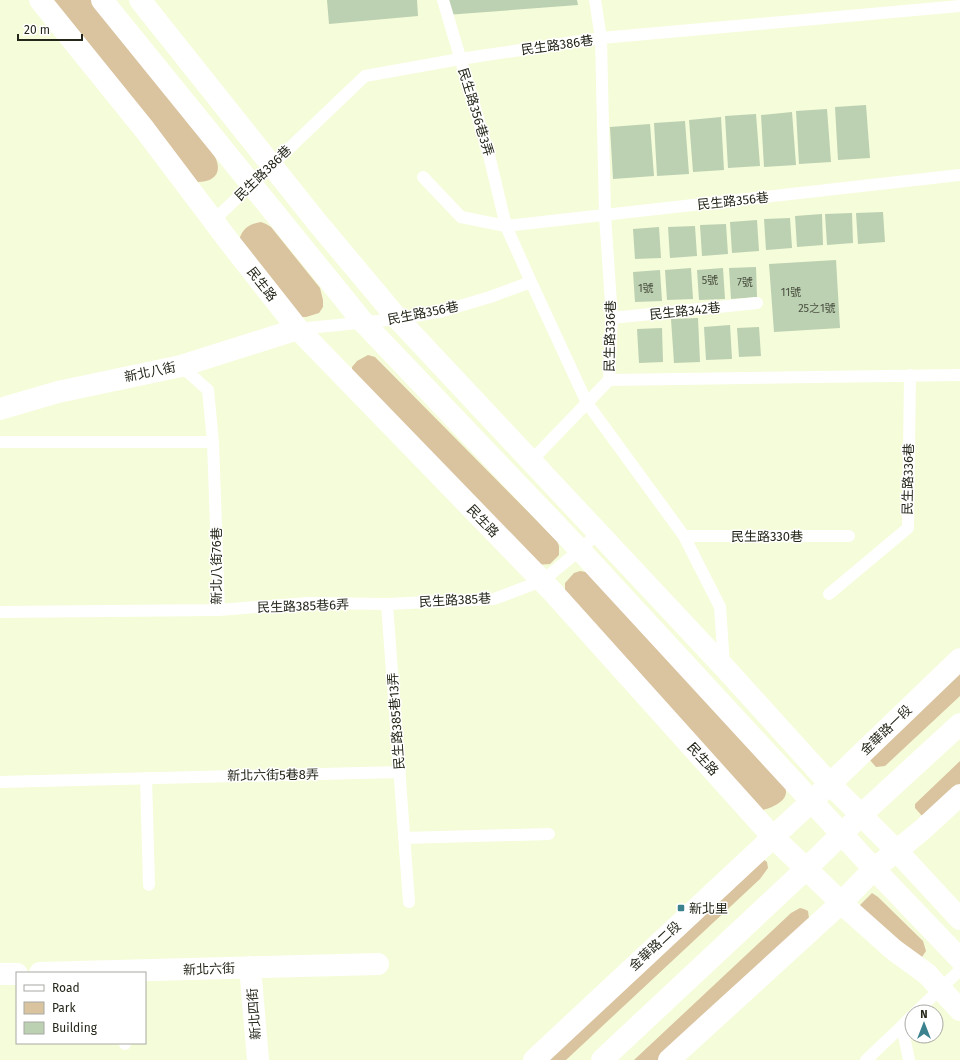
<svg xmlns="http://www.w3.org/2000/svg" width="960" height="1060" font-family="'Fira Sans','Noto Sans TC',sans-serif">
  <style>
    .green { fill: #dac39f }
    .building { fill: #bcd0b2 }
    .lines { fill: none; stroke-linecap: round; stroke-linejoin: round }
    .service { stroke: #fff; stroke-width: 12 }
    .minor { stroke: #fff; stroke-width: 22 }
    .tertiary { stroke: #fff; stroke-width: 22 }
    .poi-dot { fill: #3c828e; stroke: #fff; stroke-width: 1.5 }
    .labels { text-anchor: middle; dominant-baseline: central; stroke-width: 3; stroke-linejoin: round; paint-order: stroke }
    .number-label { font-size: 11px; fill: #4b5140 }
    .street-label { font-size: 13px; fill: #25271a; stroke: #fff }
    .poi-label { font-size: 13px; fill: #25271a; stroke: #fff; text-anchor: start }
  </style>
  <rect width="100%" height="100%" fill="#f5fcd9"/>
  <path class="green" d="M47 0H91L214 155C224 173 214 183 195 182Z
    M261 222 266 224 271 227 320 288 323 300V307L319 313 306 317H301L239 240C243 228 249 224 261 222Z
    M368 355 375 357 557 541 559 546V555L550 564 535 565 352 373V367L357 361Z
    M580 571 586 572 785 785C785 787 786 790 786 792 786 802 771 808 763 810L565 595V583L574 573Z
    M960 670V696L885 766 876 767 869 759Z
    M960 761V789L923 817 915 808V804Z
    M763 859 767 862 768 868 760 879 566 1060H540Z
    M872 893 878 897 923 941 926 951 922 957 919 958 859 908 860 905Z
    M800 908 804 909 808 911 809 918 661 1060H634L791 913Z"/>
  <path class="building" d="M327 0H417L418 16 329 24Z
    M445 0H577L578 5 446 15Z
    M866 105 870 158 838 160 835 107Z
    M827 109 831 162 799 164 796 111Z
    M792 112 796 165 764 167 761 115Z
    M756 114 760 166 728 168 725 116Z
    M721 117 724 170 693 172 689 120Z
    M685 121 689 174 657 176 654 123Z
    M650 124 654 176 613 179 610 127Z
    M883 212 885 242 858 244 856 213Z
    M852 213 853 243 827 245 825 214Z
    M822 214 823 245 797 247 795 216Z
    M790 218 792 248 766 250 764 219Z
    M757 220 759 251 732 253 730 222Z
    M726 224 728 254 702 256 700 225Z
    M695 226 697 256 670 258 668 227Z
    M659 227 661 258 635 259 633 229Z
    M836 260 840 328 774 332 769 264Z
    M756 267 757 297 731 299 729 268Z
    M691 268 693 299 667 300 665 270Z
    M723 268 725 299 699 300 697 270Z
    M660 270 662 301 635 302 633 272Z
    M698 318 700 362 674 363 671 319Z
    M730 325 732 359 706 360 704 327Z
    M759 327 761 356 739 357 737 328Z
    M662 328 663 362 639 363 637 329Z"/>
  <g class="lines">
    <path class="service" d="M595 0 601 38 605 215 612 318 609 380 960 375
      M423 177 461 217 506 226 960 175
      M213 221 365 76 460 59 601 38 960 6
      M531 282 587 403 684 536 720 607 724 665
      M612 318 757 303
      M298 329 398 319 443 311 490 297 531 282 506 226 489 155 443 0
      M0 442H213
      M531 461 609 380
      M684 536H849
      M829 594 908 528 910 375
      M387 604 409 902
      M219 610 308 603 387 604 494 599 542 581 580 550 598 533
      M0 612 219 610 213 442 208 390 181 366
      M146 778 149 885
      M0 782 400 772
      M404 838 549 834
      M916 1012 960 970
      M125 1043V1044
      M866 1060 902 1026
      M909 1060 902 1026 912 1016"/>
    <path class="minor" d="M40 0 145 130 231 244 298 329 550 589 773 837 849 910 894 950 927 974 960 1010
      M0 409 58 392 181 366 298 329
      M250 967 258 1060
      M40 973 378 964
      M0 974H17
      M534 1060 830 784 960 659
      M669 1060 841 903 874 869 922 830 960 795"/>
    <path class="tertiary" d="M102 0 363 322 580 550 874 869 960 959
      M140 0 316 221 398 319 724 667 830 784 896 850 960 919
      M602 1060 806 869 861 815 960 724"/>
  </g>
  <rect class="poi-dot" x="677" y="904" width="8" height="8" rx="2"/>
  <g class="labels">
    <g class="number-label">
      <text x="710" y="280">5號</text>
      <text x="745" y="282">7號</text>
      <text x="646" y="288">1號</text>
      <text x="791" y="292">11號</text>
      <text x="817" y="308">25之1號</text>
    </g>
    <g class="street-label">
      <text transform="translate(557 45) rotate(-8)">民生路386巷</text>
      <text transform="translate(476 112) rotate(73)">民生路356巷3弄</text>
      <text transform="translate(263 173) rotate(-44)">民生路386巷</text>
      <text transform="translate(733 201) rotate(-6)">民生路356巷</text>
      <text transform="translate(262 284) rotate(52)">民生路</text>
      <text transform="translate(685 311) rotate(-6)">民生路342巷</text>
      <text transform="translate(423 313) rotate(-11)">民生路356巷</text>
      <text transform="translate(610 336) rotate(-89)">民生路336巷</text>
      <text transform="translate(150 372) rotate(-12)">新北八街</text>
      <text transform="translate(908 479) rotate(-89)">民生路336巷</text>
      <text transform="translate(483 521) rotate(46)">民生路</text>
      <text x="767" y="536">民生路330巷</text>
      <text transform="translate(216 566) rotate(-90)">新北八街76巷</text>
      <text transform="translate(455 600) rotate(-3)">民生路385巷</text>
      <text transform="translate(303 606) rotate(-2)">民生路385巷6弄</text>
      <text transform="translate(396 721) rotate(-94)">民生路385巷13弄</text>
      <text transform="translate(886 730) rotate(-44)">金華路一段</text>
      <text transform="translate(703 759) rotate(48)">民生路</text>
      <text transform="translate(273 775) rotate(-1)">新北六街5巷8弄</text>
      <text transform="translate(655 946) rotate(-43)">金華路二段</text>
      <text transform="translate(209 969) rotate(-2)">新北六街</text>
      <text transform="translate(254 1014) rotate(-94)">新北四街</text>
    </g>
    <g class="poi-label">
      <text x="689" y="908">新北里</text>
    </g>
  </g>
  <rect x="16" y="972" width="130" height="72" fill="#ffffff" stroke="#a8a9a3"/>
  <rect x="24" y="985" width="20" height="6" fill="#ffffff" stroke="#a8a9a3"/>
  <text x="52" y="992" font-size="12" fill="#25271a">Road</text>
  <rect x="24" y="1002" width="20" height="12" fill="#dac39f" stroke="#a8a9a3"/>
  <text x="52" y="1012" font-size="12" fill="#25271a">Park</text>
  <rect x="24" y="1022" width="20" height="12" fill="#bcd0b2" stroke="#a8a9a3"/>
  <text x="52" y="1032" font-size="12" fill="#25271a">Building</text>
  <g transform="translate(924 1024)"><circle r="19" fill="#ffffff" stroke="#a8a9a3"/>
  <path d="M0-3L7 15L0 10L-7 15Z" fill="#3c828e"/>
  <text y="-6" font-size="11" font-weight="bold" text-anchor="middle" fill="#25271a">N</text>
  </g>
  <path d="M18 34v6h64v-6" fill="none" stroke="#25271a" stroke-width="2"/>
  <text x="24" y="34" font-size="12" fill="#25271a" stroke="#ffffff" stroke-width="3" paint-order="stroke">20 m</text>
</svg>
